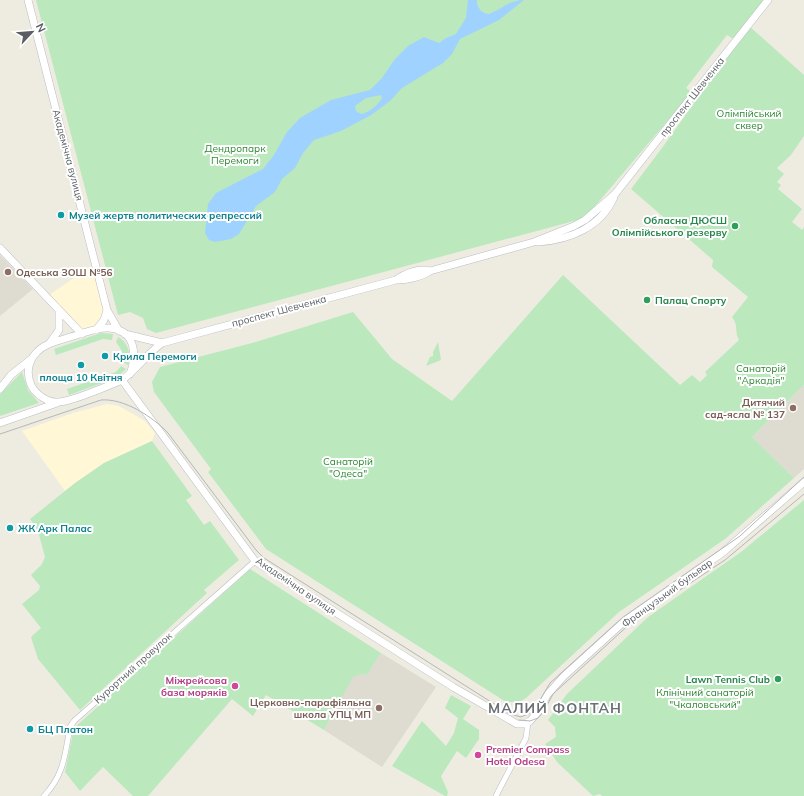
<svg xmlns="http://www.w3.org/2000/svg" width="804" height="796" font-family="Mulish,sans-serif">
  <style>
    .commercial { fill: #fff7d5 }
    .education { fill: #dedbd0 }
    .green { fill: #bbe8bd }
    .water { fill: #a0d2ff; fill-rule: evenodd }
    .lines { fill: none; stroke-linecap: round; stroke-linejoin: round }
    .street-casing { stroke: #b9bcc2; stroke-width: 6 }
    .secondary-casing { stroke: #babdc4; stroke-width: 8 }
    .street { stroke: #fff; stroke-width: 5 }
    .secondary { stroke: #fff; stroke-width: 7 }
    .tram { stroke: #b5b6b7; stroke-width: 1 }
    .culture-dot { fill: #0f9aa8; stroke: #fff; stroke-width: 1.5 }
    .leisure-dot { fill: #2e9e5b; stroke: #fff; stroke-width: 1.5 }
    .education-dot { fill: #8d6e63; stroke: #fff; stroke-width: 1.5 }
    .hotel-dot { fill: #d1479c; stroke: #fff; stroke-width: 1.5 }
    .labels { text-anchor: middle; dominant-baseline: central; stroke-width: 4; stroke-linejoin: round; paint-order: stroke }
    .street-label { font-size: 10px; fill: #5a5e64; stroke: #fff }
    .park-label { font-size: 10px; fill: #2e8735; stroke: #fff }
    .culture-label { font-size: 10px; font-weight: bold; fill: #0d838f; stroke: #fff; text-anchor: start }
    .leisure-label { font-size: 10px; font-weight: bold; fill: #27864d; stroke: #fff; text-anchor: end }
    .education-label { font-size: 10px; font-weight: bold; fill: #785e54; stroke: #fff; text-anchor: end }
    .hotel-label { font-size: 10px; font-weight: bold; fill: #b23c85; stroke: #fff; text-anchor: end }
    .district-label { font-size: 14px; font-weight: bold; letter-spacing: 1px; fill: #6b7076; stroke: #fff }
  </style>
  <rect width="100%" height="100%" fill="#eeece1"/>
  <path class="commercial" d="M93 265 104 303V317L96 326 80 331 49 295Z
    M107 404 119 406 145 421 155 433 152 441 104 463 65 491 22 431 73 413Z"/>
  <path class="education" d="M0 255 33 289 0 316Z
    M804 385V469L794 478 752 437Z
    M381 653 436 687 382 767 324 730 353 676 361 674 367 675Z"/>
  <path class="green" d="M36 0H767L735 40 727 35 686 88 692 92 585 218 156 333 147 329 143 318 130 312 118 315Z
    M749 26 804 75V136L791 155 777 168 784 174 777 182 781 185 778 189 802 209 792 222 802 230 804 227V385L752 437 794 478 725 539 619 612 526 698 519 702H506L266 549 208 472 211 469 154 392 152 382 160 367 252 343 353 312 392 359 452 401 563 275 680 385 692 375 700 382 707 375 705 372 739 340C734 331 739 326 732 317L748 297 712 267 713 260 631 189 662 148Z
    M101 333 113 334 112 340 103 339 56 355 54 349Z
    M118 337C128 342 132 355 128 365L122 362V351L116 342Z
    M438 342 441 360 426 366 430 357 433 356V352Z
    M121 366 126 369 116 378 69 395 67 389 116 372Z
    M22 372 28 390 39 403 0 416V394Z
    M152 441 192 496 186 500 204 525 210 521 239 560 204 590 207 593 80 710 38 659 31 637 41 628 22 604 39 590 40 586 31 575 42 564 45 557 38 531 30 519 75 483 104 463Z
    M804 500V796H602L600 794 593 796 557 762 545 744 556 737 555 727 548 720 567 694 648 617 741 552Z
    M250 569 381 653 367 675 361 674 353 677 324 730 266 695 253 716 232 699 148 796H133L103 767 80 791 65 772 74 728Z
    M451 695 471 706 463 719 479 730V739L466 758 457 751 441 776 448 792 447 796H445L392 766 422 721 446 746 454 733 458 718 445 708Z"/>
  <path class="water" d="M468 0H477C476 7 482 14 489 14 503 9 509 0 524 0L499 20 460 39 452 54 443 63 402 88 390 101 371 115 341 131 314 140 303 153 295 168 282 179 275 192 256 206 239 234 231 239 215 242 209 240 205 233 208 204 216 193 263 169 274 155 287 132 300 118 331 100 370 90 382 78 395 59 408 46 424 37 439 43 446 38 456 34 466 18ZM381 95 382 98C378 105 369 113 361 114L356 111 355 106 366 98Z"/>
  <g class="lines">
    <defs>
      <path id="street" d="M44 796C64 775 65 755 70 727L74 721 255 561
        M496 796 526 738 528 722"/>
      <path id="secondary" d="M28 0 107 310 119 331
        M538 242C570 240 601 227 614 197
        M0 248 82 334
        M396 280C405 273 419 268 430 271
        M96 330 104 320 107 310
        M125 334 162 343
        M49 344 59 330V310
        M130 374C137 355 136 330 109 328 96 327 82 334 70 337 59 341 45 343 37 352 28 361 26 374 31 385 36 395 48 403 59 402 73 401 108 386 122 380 137 369 147 354 162 343L396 280C407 280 421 277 430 271L534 242 574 226 585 220 615 194 768 0
        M122 380 255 561 453 687 517 724H524L530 721 539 711 547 695 564 676 628 618 722 553 804 482
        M0 389 11 375 31 359
        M0 423 57 403"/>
    </defs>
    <use href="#street" class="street-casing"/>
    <use href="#secondary" class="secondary-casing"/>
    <use href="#street" class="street"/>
    <use href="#secondary" class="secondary"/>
    <path class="tram" d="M0 434 101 400C124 398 153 417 168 433L256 550 264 558 510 714 521 717 533 712 550 683 622 618 740 536 804 477
      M519 720 530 721 538 718 544 711 553 694 633 621 725 560 804 494"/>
  </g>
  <g class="culture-dot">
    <circle cx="61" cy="215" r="4"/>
    <circle cx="105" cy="356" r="4"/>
    <circle cx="81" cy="365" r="4"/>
    <circle cx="10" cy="528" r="4"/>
    <circle cx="30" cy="729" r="4"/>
  </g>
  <g class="leisure-dot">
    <circle cx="735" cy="226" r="4"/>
    <circle cx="647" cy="300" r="4"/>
    <circle cx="778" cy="679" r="4"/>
  </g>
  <g class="education-dot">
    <circle cx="8" cy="272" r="4"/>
    <circle cx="793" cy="408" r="4"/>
    <circle cx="379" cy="708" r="4"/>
  </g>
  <g class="hotel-dot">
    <circle cx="235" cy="686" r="4"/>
    <circle cx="478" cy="755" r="4"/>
  </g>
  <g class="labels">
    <g class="street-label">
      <text transform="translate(692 97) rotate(-52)">проспект Шевченка</text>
      <text transform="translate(68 155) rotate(75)">Академічна вулиця</text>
      <text transform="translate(279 311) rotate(-15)">проспект Шевченка</text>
      <text transform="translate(296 586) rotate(34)">Академічна вулиця</text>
      <text transform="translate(667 593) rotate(-36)">Французький бульвар</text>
      <text transform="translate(133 668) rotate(-42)">Курортний провулок</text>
    </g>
    <g class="park-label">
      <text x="749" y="113">Олімпійський<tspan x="749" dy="12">сквер</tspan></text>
      <text x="235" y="148">Дендропарк<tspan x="235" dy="12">Перемоги</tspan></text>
      <text x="761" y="368">Санаторій<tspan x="761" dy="12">"Аркадія"</tspan></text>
      <text x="348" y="461">Санаторій<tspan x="348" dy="12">"Одеса"</tspan></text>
      <text x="705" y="692">Клінічний санаторій<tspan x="705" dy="12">"Чкаловський"</tspan></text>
    </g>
    <g class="culture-label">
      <text x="69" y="215">Музей жертв политических репрессий</text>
      <text x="113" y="356">Крила Перемоги</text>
      <text x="81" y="377" text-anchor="middle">площа 10 Квітня</text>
      <text x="18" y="528">ЖК Арк Палас</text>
      <text x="38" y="729">БЦ Платон</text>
    </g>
    <g class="leisure-label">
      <text x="727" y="220">Обласна ДЮСШ<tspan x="727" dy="12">Олімпійського резерву</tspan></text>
      <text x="655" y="300" text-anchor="start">Палац Спорту</text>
      <text x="770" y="679">Lawn Tennis Club</text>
    </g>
    <g class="education-label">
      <text x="16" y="272" text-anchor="start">Одеська ЗОШ №56</text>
      <text x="785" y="402">Дитячий<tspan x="785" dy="12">сад-ясла № 137</tspan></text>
      <text x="371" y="702">Церковно-парафіяльна<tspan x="371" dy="12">школа УПЦ МП</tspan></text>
    </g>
    <g class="hotel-label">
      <text x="227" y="680">Міжрейсова<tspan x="227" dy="12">база моряків</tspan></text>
      <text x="486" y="749" text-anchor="start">Premier Compass<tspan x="486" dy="12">Hotel Odesa</tspan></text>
    </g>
    <g class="district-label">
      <text x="555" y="708">МАЛИЙ ФОНТАН</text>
    </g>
  </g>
  <g transform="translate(32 32) rotate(64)" stroke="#ffffff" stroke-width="3" paint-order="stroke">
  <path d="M0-3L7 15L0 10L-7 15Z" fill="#5a5e64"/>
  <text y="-6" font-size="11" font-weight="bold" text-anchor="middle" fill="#5a5e64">N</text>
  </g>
</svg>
